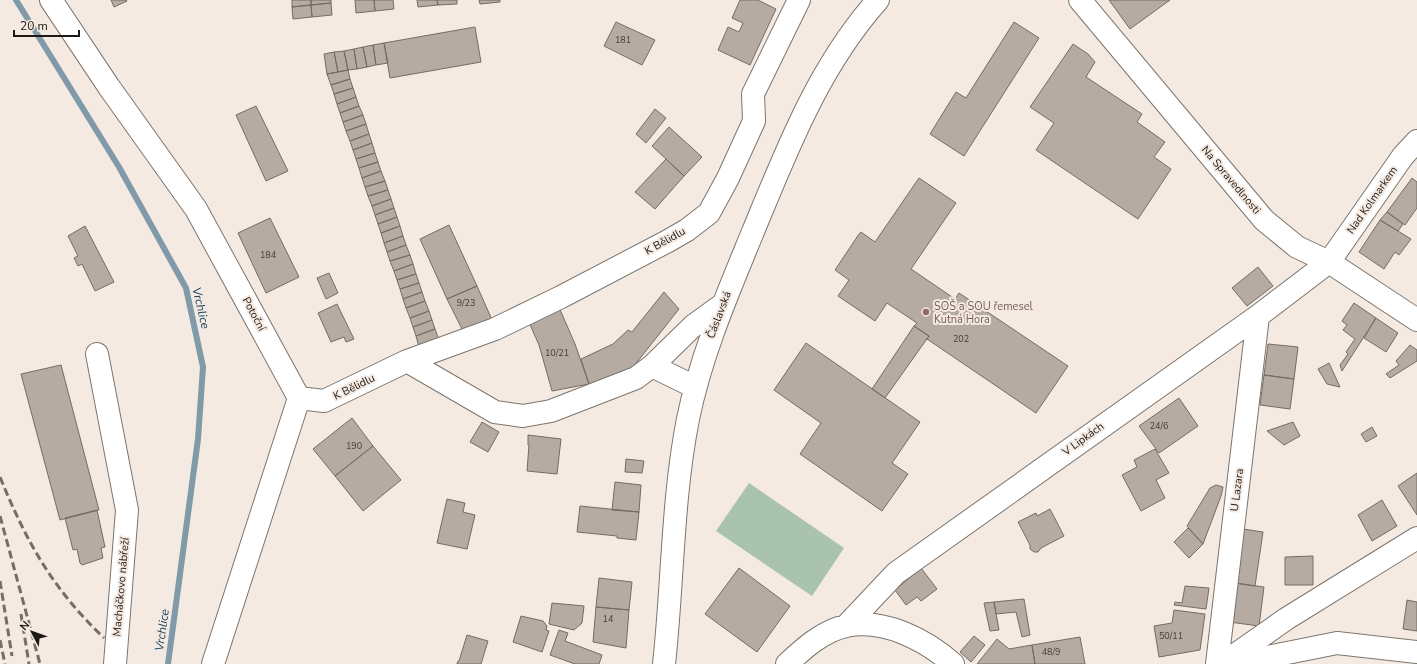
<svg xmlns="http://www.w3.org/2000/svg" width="1417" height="664" font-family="'Nunito Sans',sans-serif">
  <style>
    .green { fill: #a9c3ae }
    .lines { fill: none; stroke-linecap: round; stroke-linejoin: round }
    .stream { stroke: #819aa9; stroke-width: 6 }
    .building { fill: #b5aba3; stroke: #746c64 }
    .minor-casing { stroke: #7d756d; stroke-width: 24 }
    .minor { stroke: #fff; stroke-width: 22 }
    .rail { stroke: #746e69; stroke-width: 3; stroke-dasharray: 8 4; stroke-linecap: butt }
    .education-dot { fill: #8d6e63; stroke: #f4eae2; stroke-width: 1.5 }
    .labels { text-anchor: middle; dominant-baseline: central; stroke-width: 4; stroke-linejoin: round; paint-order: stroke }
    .number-label { font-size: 9px; fill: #423d38 }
    .street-label { font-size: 11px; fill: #1c1815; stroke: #f4eae2 }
    .education-label { font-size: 11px; fill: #785e54; stroke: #f4eae2; text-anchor: start }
    .water-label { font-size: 12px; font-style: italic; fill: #13425a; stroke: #f4eae2 }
  </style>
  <rect width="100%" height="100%" fill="#f4eae2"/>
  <path class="green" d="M749 483 844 548 812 596 716 531Z"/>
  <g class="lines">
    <path class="stream" d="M16 0 119 167 186 288 203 367 198 439 168 664"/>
  </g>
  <path class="building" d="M111 0H126L127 1 114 7Z
    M292 0H311V5L292 7Z
    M311 0H331V3L311 5Z
    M355 0H374L375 11 356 13Z
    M374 0H393L394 9 375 11Z
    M417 0H437L438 5 418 7Z
    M437 0H457V4L438 5Z
    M479 0H500V2L480 4Z
    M740 0H758L776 9 750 65 718 50 728 27 739 32 743 23 732 18Z
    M1109 0H1170L1130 29Z
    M331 3 332 15 312 17 311 5Z
    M311 5 312 17 293 19 292 7Z
    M616 22 655 40 642 65 604 46Z
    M1014 22 1039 38 964 156 930 134 956 92 966 98Z
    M475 27 481 62 390 78 384 43Z
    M384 43 388 63 376 65 373 45Z
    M1073 44 1088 54 1095 62 1086 77 1142 114 1137 122 1165 142 1154 157 1171 169 1138 219 1036 150 1054 123 1030 107Z
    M373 45 376 65 367 67 363 47Z
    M363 47 367 67 357 69 354 49Z
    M354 49 357 69 348 70 344 51Z
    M344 51 348 70 338 72 334 52Z
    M334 52 338 72 327 74 324 54Z
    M348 70 350 79 331 85 327 74Z
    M350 79 353 88 334 94 331 85Z
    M353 88 356 97 337 104 334 94Z
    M356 97 359 106 340 113 337 104Z
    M256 106 288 171 266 181 236 115Z
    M359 106 363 115 343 122 340 113Z
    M655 109 666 118 646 143 636 134Z
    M363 115 366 124 346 131 343 122Z
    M366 124 369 134 350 141 346 131Z
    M669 127 702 157 684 176 652 146Z
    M369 134 372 143 353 150 350 141Z
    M372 143 375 153 356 159 353 150Z
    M375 153 378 162 359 168 356 159Z
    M666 159 684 176 655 209 635 192Z
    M378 162 381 171 362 178 359 168Z
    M381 171 385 181 365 187 362 178Z
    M919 178 956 203 911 269 955 299 959 293 1068 366 1036 413 927 339 929 336 914 326 917 323 887 303 875 321 838 296 849 280 835 270 859 234 861 232 875 242Z
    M1412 178 1417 182V208L1405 225 1387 212Z
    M385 181 388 190 368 196 365 187Z
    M388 190 391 199 372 206 368 196Z
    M391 199 394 208 375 215 372 206Z
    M394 208 397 217 378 224 375 215Z
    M1387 212 1403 224 1398 231 1380 220Z
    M397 217 400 226 381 233 378 224Z
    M270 218 299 277 266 293 238 233Z
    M1380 220 1411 239 1399 255 1395 252 1384 269 1359 252Z
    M449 225 477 286 447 299 420 239Z
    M85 226 114 282 95 291 82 264 78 266 74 258 78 256 68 236Z
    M400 226 403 236 384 243 381 233Z
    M403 236 406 245 387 252 384 243Z
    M406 245 410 255 390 261 387 252Z
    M410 255 413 264 394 271 390 261Z
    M413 264 416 274 397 280 394 271Z
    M1258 267 1273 286 1247 306 1232 288Z
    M329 273 338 293 326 299 317 278Z
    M416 274 419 283 400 289 397 280Z
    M419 283 422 292 403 299 400 289Z
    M477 286 493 322 463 331 447 299Z
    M422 292 425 301 406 308 403 299Z
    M664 292 679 309 630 371 589 384 581 359 613 344 628 330 632 332Z
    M425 301 429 311 410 318 406 308Z
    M1354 303 1376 318 1342 371 1340 365 1348 354 1346 352 1355 339 1343 330 1347 325 1342 321Z
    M337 304 354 339 346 342 344 337 331 342 318 313Z
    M558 305 575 344 589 384 552 391 539 345 528 320Z
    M429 311 432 320 413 327 410 318Z
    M1376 318 1398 333 1386 352 1364 338Z
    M432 320 435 329 416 336 413 327Z
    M914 326 929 336 885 398 872 389Z
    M435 329 439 340 419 347 416 336Z
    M806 343 920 422 892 463 908 474 882 511 800 454 821 423 774 390Z
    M1268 344 1298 347 1294 379 1264 375Z
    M1410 345 1417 350V361L1390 378 1386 374 1399 365 1396 361Z
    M1329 363 1340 387 1327 384 1318 369Z
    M61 365 99 510 60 520 21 374Z
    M1264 375 1294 379 1290 409 1260 405Z
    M1179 398 1198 426 1159 453 1139 426Z
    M352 418 373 446 335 476 313 449Z
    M482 422 499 432 488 452 470 442Z
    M1293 422 1300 436 1284 445 1267 431Z
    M1372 427 1377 436 1366 442 1361 434Z
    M528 435 561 439 557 474 527 471 529 445H528Z
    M373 446 401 480 363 511 335 476Z
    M1155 449 1169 473 1156 480 1165 498 1141 511 1122 475 1137 467 1134 460Z
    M626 459 644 461 642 473 625 472Z
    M1417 473V515L1398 486Z
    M615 482 641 485 639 512 612 510Z
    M1216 485 1223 487 1221 496 1203 544 1187 526 1210 488Z
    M447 499 465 503 463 512 475 515 467 549 437 543Z
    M1382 500 1397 526 1372 541 1358 515Z
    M580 506 639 512 636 540 617 538V536L577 532Z
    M1050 509 1064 536 1041 548 1038 552H1034L1030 549V545L1018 522 1036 513 1037 516Z
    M97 510 105 547 101 548 103 558 82 565 80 563 77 549 73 550 65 518Z
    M1188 528 1203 544 1189 558 1174 542Z
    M1243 529 1263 532 1255 586 1235 583Z
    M1313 556V585H1285V557Z
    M739 568 790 606 757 652 705 614Z
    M921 568 937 589 921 601 917 597 906 605 895 590Z
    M599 578 632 582 629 610 596 607Z
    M1235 583 1264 587 1259 626 1229 622Z
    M1185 586 1209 588 1206 609 1174 605 1175 602 1182 603Z
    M1024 599 1030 635 1022 637 1016 612 996 614 994 602Z
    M1407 600 1417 602V631L1403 629Z
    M994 602 999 630 990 631 984 603Z
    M552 603 584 606 582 623 574 630 549 624Z
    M596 607 629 610 626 648 593 642Z
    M1174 610 1205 614 1200 650 1159 657 1154 626 1172 623Z
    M521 616 543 621 547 626 546 630 549 631 542 652 513 642Z
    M559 630 568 633 565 641 602 655 599 664H575L550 655Z
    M467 635 488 641 481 664H457L458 661H459Z
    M974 636 985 645 971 662 960 652Z
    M1080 637 1085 664H1035L1032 645Z
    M997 639 1009 649 1032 645 1035 664H977Z"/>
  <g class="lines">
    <defs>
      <path id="minor" d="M51 0 109 87 196 209 299 398 213 664
        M1080 0 1264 220 1297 247 1329 262 1417 320
        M97 354 127 510 115 664
        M407 361 495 329 561 297 668 241 687 230 709 213 728 178 754 121 753 94 799 0
        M652 366 695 387
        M299 398 324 401 407 361 495 412 523 416 551 411 636 378 652 366 693 326 722 305
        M846 626 896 573 1258 316 1329 262 1403 156 1417 141
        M664 664C673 583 672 500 688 419 701 355 727 295 752 234 786 152 818 67 878 0
        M787 664C804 648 823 631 846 626 884 618 926 640 953 664
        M1217 664 1258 316
        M1222 664 1286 619 1417 538
        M1232 664 1337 643 1417 652"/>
    </defs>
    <use href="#minor" class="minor-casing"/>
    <use href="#minor" class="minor"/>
    <path class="rail" d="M0 477C27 543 52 588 104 638
      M0 516 40 664
      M0 581 12 656
      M21 614 29 664
      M0 640 5 664"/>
  </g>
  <circle class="education-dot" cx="926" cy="312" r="4"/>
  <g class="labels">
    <g class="number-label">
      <text x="623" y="40">181</text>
      <text x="268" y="255">184</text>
      <text x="466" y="303">9/23</text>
      <text x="961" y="339">202</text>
      <text x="557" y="353">10/21</text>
      <text x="1159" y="426">24/6</text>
      <text x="354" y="446">190</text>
      <text x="608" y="619">14</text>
      <text x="1171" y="636">50/11</text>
      <text x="1051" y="652">48/9</text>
    </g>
    <g class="street-label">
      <text transform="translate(1231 180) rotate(50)">Na Spravedlnosti</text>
      <text transform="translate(1372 200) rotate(-55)">Nad Kolmarkem</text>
      <text transform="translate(665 241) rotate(-29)">K Bělidlu</text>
      <text transform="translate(254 314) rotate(62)">Potoční</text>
      <text transform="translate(719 315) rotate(-69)">Čáslavská</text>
      <text transform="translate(354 387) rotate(-26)">K Bělidlu</text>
      <text transform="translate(1083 439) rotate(-36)">V Lipkách</text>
      <text transform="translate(1237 490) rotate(-83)">U Lazara</text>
      <text transform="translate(121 587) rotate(-85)">Macháčkovo nábřeží</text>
    </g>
    <g class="education-label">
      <text x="934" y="306">SOŠ a SOU řemesel<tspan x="934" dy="13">Kutná Hora</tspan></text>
    </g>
    <g class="water-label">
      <text transform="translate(201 308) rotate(77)">Vrchlice</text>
      <text transform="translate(162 630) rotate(-82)">Vrchlice</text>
    </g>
  </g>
  <g transform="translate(32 632) rotate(311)" stroke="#f4eae2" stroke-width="3" paint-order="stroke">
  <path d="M0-3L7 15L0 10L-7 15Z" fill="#1c1815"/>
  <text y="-6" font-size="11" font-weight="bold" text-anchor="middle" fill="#1c1815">N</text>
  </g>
  <path d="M14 30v6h65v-6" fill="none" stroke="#1c1815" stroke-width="2"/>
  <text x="20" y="30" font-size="12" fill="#1c1815" stroke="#f4eae2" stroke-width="3" paint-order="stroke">20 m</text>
</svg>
